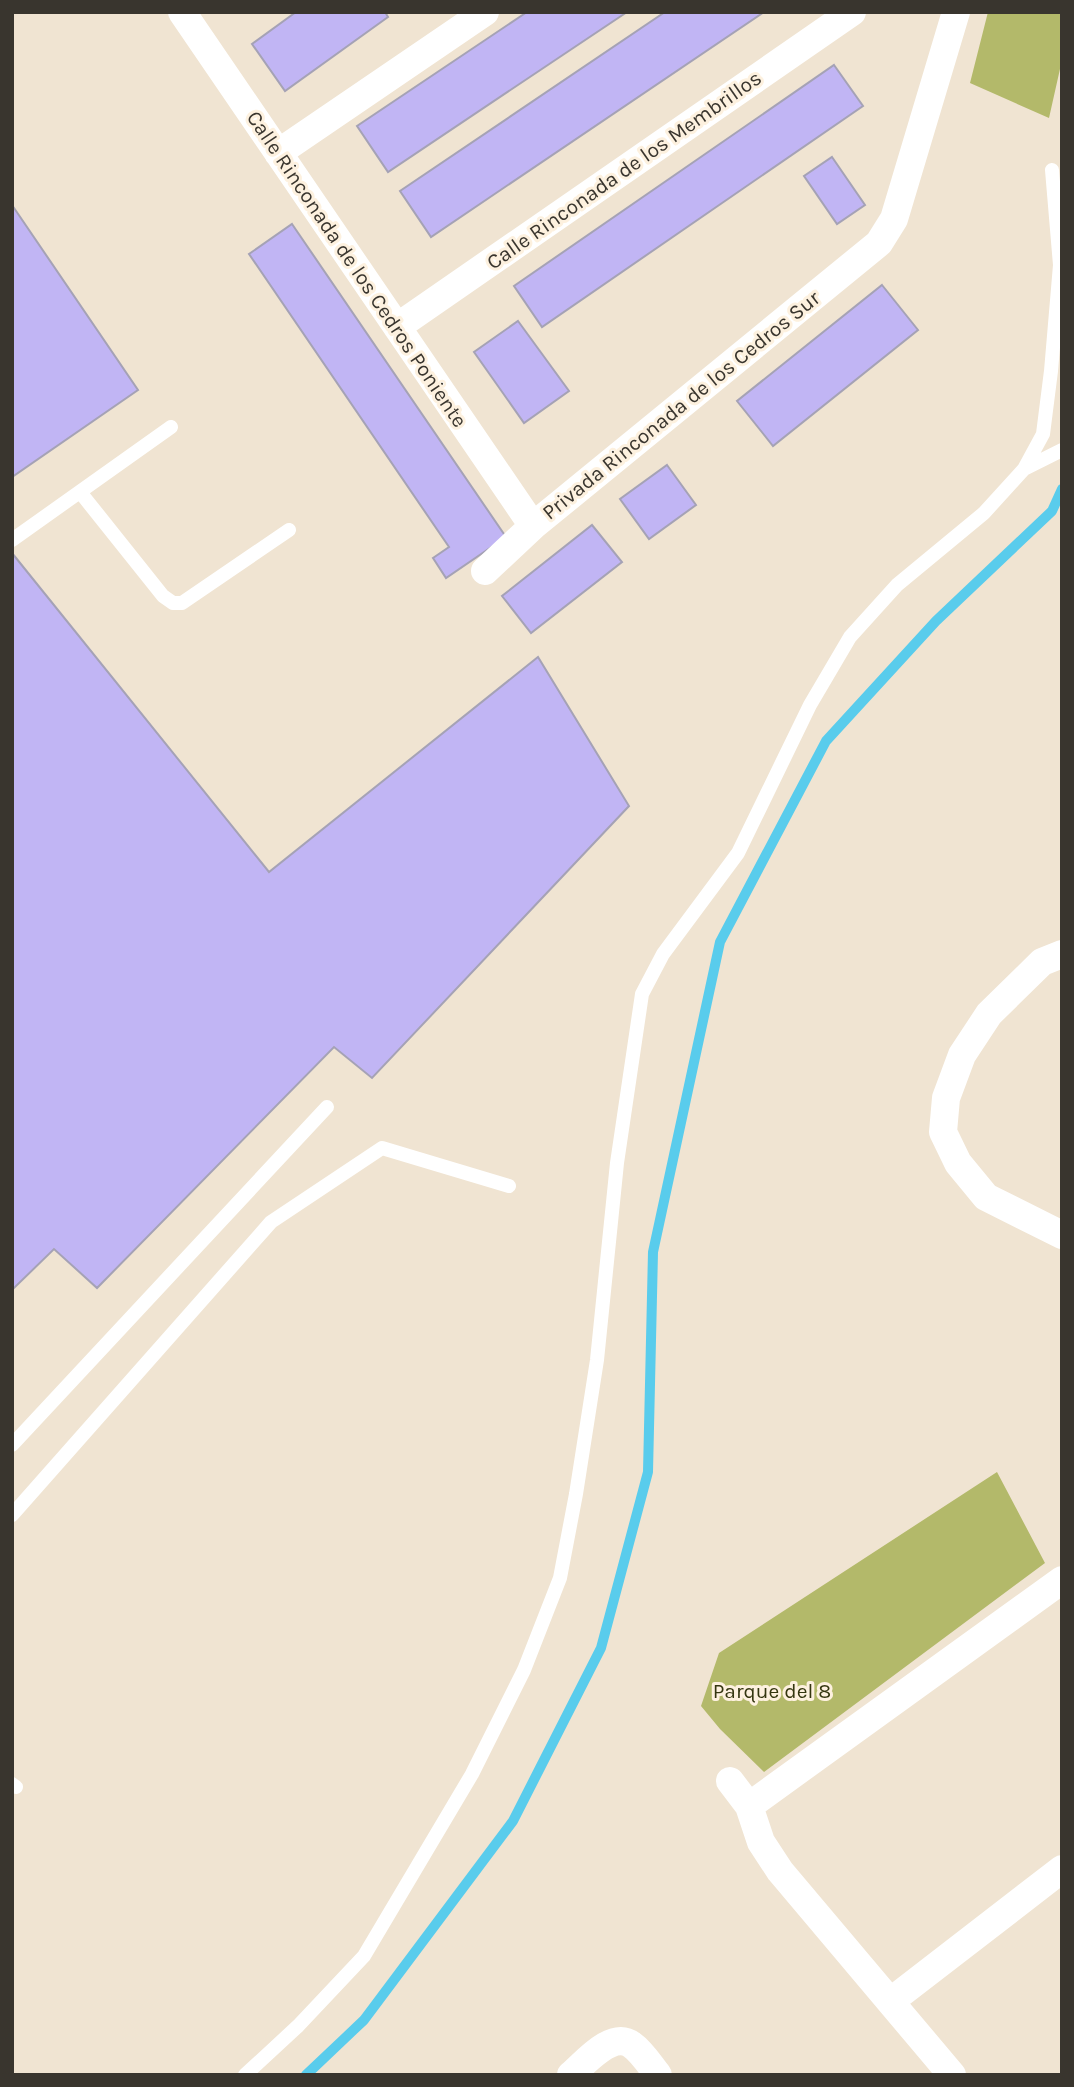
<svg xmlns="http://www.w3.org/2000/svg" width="1074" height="2087" font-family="Karla,sans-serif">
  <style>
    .green { fill: #b3b96a }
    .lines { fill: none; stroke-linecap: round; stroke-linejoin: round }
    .stream { stroke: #59ccec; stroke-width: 10 }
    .building { fill: #c1b5f4; stroke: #a5a2b5; stroke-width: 2 }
    .service { stroke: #fff; stroke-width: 14 }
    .minor { stroke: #fff; stroke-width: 28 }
    .labels { text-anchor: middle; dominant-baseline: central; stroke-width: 6; stroke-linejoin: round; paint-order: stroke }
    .street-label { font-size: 21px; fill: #39352e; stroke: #fdf1df }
    .park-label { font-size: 21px; fill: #343610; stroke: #fdf1df }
  </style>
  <rect width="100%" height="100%" fill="#f0e4d2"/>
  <path class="green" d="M988 12H1062V60L1049 118 970 83Z
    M997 1472 1045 1563 764 1772 720 1729 701 1706 719 1653Z"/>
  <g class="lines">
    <path class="stream" d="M306 2075 364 2020 513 1821 601 1648 648 1472 653 1252 720 942 826 741 936 621 1052 511 1062 489"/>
  </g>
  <path class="building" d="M296 12H385L388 17 285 91 252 44Z
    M527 12H627L388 172 357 126Z
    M665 12H764L431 237 400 191Z
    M834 65 863 106 542 327 514 286Z
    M832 157 865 205 837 224 804 176Z
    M12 205 138 390 12 477Z
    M292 224 506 537 446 578 433 558 449 547 249 254Z
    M882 285 918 330 773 446 737 401Z
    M518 321 569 391 524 423 474 352Z
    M667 465 696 505 649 539 620 499Z
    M592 525 622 562 531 633 502 596Z
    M12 553 269 872 538 657 629 806 372 1078 334 1047 97 1288 54 1249 12 1290Z"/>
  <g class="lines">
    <path class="service" d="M1024 469 1062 450
      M80 492 163 596 173 603H182L289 530
      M12 540 171 427
      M12 1445 327 1107
      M12 1515 271 1222 382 1148 509 1186
      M12 1784 16 1787
      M245 2075 298 2026 364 1956 472 1774 524 1670 560 1578 576 1494 597 1360 617 1163 642 994 663 954 738 853 810 705 850 637 897 585 984 513 1024 469 1043 434 1051 371 1060 265 1052 170"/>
    <path class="minor" d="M182 12 533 526
      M278 153 485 12
      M397 327 852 12
      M485 571 533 526 879 243 894 219 956 12
      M1062 954 1042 962 989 1014 962 1055 946 1098 943 1132 958 1163 986 1197 1062 1235
      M730 1781 749 1806 761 1842 780 1871 952 2075
      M749 1806 1062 1580
      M891 2001 1062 1869
      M571 2075C585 2063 612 2030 632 2045 642 2052 650 2065 658 2075"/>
  </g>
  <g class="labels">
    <g class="street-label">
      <text transform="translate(624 170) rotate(-35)">Calle Rinconada de los Membrillos</text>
      <text transform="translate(357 269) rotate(56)">Calle Rinconada de los Cedros Poniente</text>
      <text transform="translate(681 405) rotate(-39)">Privada Rinconada de los Cedros Sur</text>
    </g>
    <g class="park-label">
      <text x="772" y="1691">Parque del 8</text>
    </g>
  </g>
  <rect width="1074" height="2087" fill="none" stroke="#39352e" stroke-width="28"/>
</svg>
